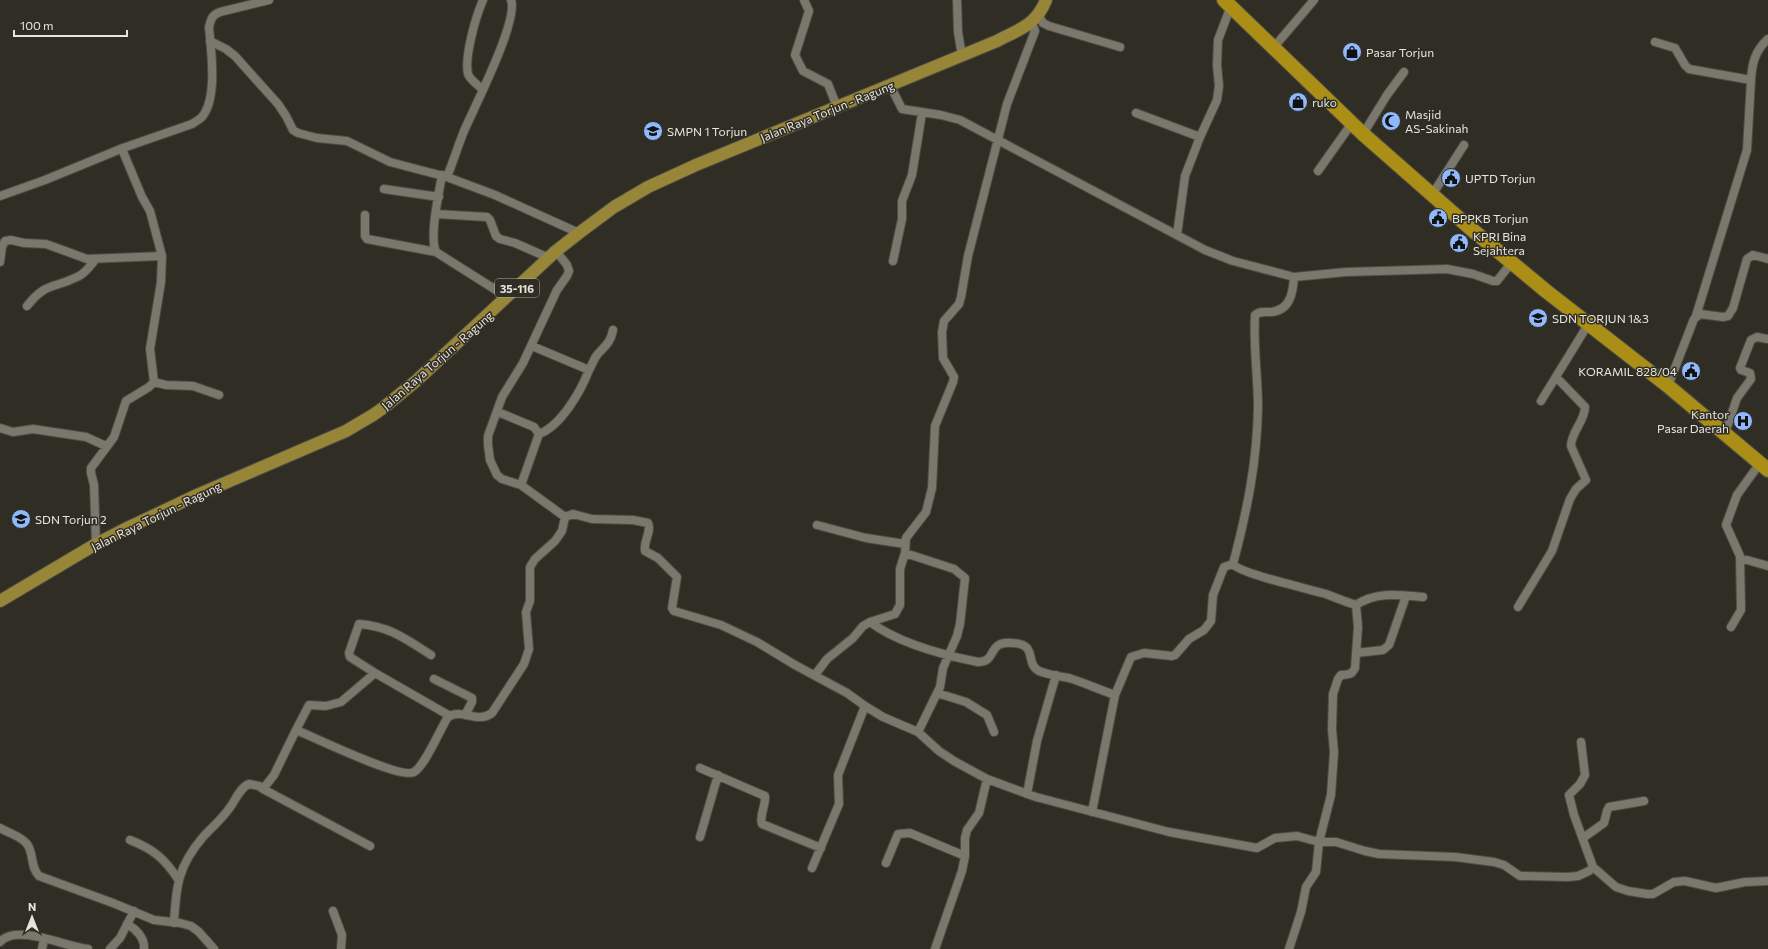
<svg xmlns="http://www.w3.org/2000/svg" width="1768" height="949" font-family="Commissioner,sans-serif">
  <style>
    .lines { fill: none; stroke-linecap: round; stroke-linejoin: round }
    .street-casing { stroke: #4d4b43; stroke-width: 10 }
    .primary-casing { stroke: #4d4b43; stroke-width: 14 }
    .highway-casing { stroke: #4d4b43; stroke-width: 16 }
    .street { stroke: #7a776d; stroke-width: 8 }
    .primary { stroke: #978538; stroke-width: 12 }
    .highway { stroke: #aa8e15; stroke-width: 14 }
    .labels { text-anchor: middle; dominant-baseline: central; stroke-width: 3; stroke-linejoin: round; paint-order: stroke }
    .shield { fill: #302d24; stroke: #afada6; stroke-width: 1 }
    .shield-label { font-size: 11px; font-weight: bold; fill: #e5e4de }
    .poi-label { font-size: 12px; fill: #e5e4de; stroke: #302d24; text-anchor: start }
    .street-label { font-size: 12px; fill: #e5e4de; stroke: #302d24 }
  </style>
  <rect width="100%" height="100%" fill="#302d24"/>
  <g class="lines">
    <defs>
      <path id="street" d="M804 0 809 11 795 55 803 71 828 84 837 107
        M957 0 958 32 962 56
        M1039 16 1043 23 1049 26 1120 47
        M210 41 226 49 235 56 278 104 286 116 293 130 298 133 317 138 347 141 390 162 447 177 495 195 579 233
        M1655 42 1675 48 1685 65 1689 69 1751 80C1752 63 1755 51 1768 39
        M1274 47 1314 0
        M890 85 902 109 941 115 960 120 1205 250 1233 261 1294 277 1346 272 1447 269 1473 274 1493 281H1497L1512 262
        M483 90C478 85 470 80 468 74 464 57 476 16 483 0
        M1136 113 1200 137
        M1363 134 1387 95 1404 72
        M1318 171 1352 123
        M442 175C439 193 429 237 436 252L507 297
        M447 177C453 162 458 146 464 131 474 108 519 20 511 0
        M384 189 439 197
        M1432 195 1464 145
        M0 196 45 180 123 148
        M436 214 487 217 490 220 496 236 500 239 515 243 549 258
        M365 215V236L367 239 436 252
        M1177 235 1185 176 1200 137 1217 100 1219 86 1217 65 1218 40 1231 6
        M556 251 567 265 569 271 567 276 557 290 523 363 502 397 488 436V445L490 460 497 475 502 479 521 485 565 517 573 514 592 519 633 520 648 523C652 532 643 541 645 551L658 558 677 577 672 608 674 611 721 625 757 642 795 665 847 693 865 706 883 717 918 732 939 751 954 761 987 779 1036 797 1169 832 1257 848 1275 838 1297 836 1319 842H1336L1365 851 1379 854 1455 857 1494 862 1504 865 1520 876 1568 877 1578 876 1589 871 1593 867 1616 887 1628 891 1647 894H1653L1674 882 1685 881 1716 888 1745 882 1768 881
        M893 261 902 219V201L912 175 922 113
        M0 262 2 247 5 241 11 240 24 243 46 244 87 259 162 256
        M27 306C46 282 53 289 77 277 85 274 90 266 95 260
        M1696 316 1747 150 1751 80
        M532 346 589 370C592 365 594 359 597 355 605 346 611 342 613 330
        M154 382 166 385 193 386 219 395
        M1668 386 1694 319 1700 314 1723 317 1728 316 1733 308 1747 259 1753 255 1768 259
        M1541 401 1589 323
        M498 412 534 427 539 434 521 485
        M0 428 13 432 33 429 86 437 106 446
        M1725 433 1737 398 1751 379 1750 373 1741 370 1740 368 1751 340 1757 337 1768 339
        M539 434C561 426 581 391 589 370
        M817 525 866 538 905 544
        M96 544 94 485 91 473V468L114 437 126 401 149 387 154 382 150 349 161 282 162 256 150 211 142 197 124 154 123 148 192 124C195 122 199 120 202 117 218 98 211 50 209 27 211 19 212 15 220 12L269 0
        M905 553 954 569 965 578 960 624 957 636 943 668 940 687 918 732
        M1740 560H1747L1768 566
        M1356 605C1377 591 1399 595 1423 597
        M1518 607 1552 551 1570 499 1576 489 1586 480 1571 446C1571 432 1585 421 1585 407L1556 377
        M870 622C898 643 943 655 978 662 998 662 986 641 1012 643 1039 644 1024 663 1039 671 1048 675 1059 676 1069 678 1085 683 1100 690 1115 695L1092 812
        M1731 627 1741 610 1740 556 1726 525 1737 495 1760 463
        M1356 653 1383 650 1389 645 1406 596
        M431 655C406 639 389 626 359 624L349 653 350 657 375 673 450 716
        M815 675 827 659 853 638 863 626 870 622 895 614 900 605V569L905 553 906 538 926 512 932 488 935 426 953 382 954 377 943 358 942 332 944 321 959 304 961 297 968 256 1007 104 1035 31 1034 28 1028 25
        M434 679 472 698V702L465 715
        M937 693 966 702 987 715 994 732
        M1115 695 1131 657 1144 653 1172 656 1175 655 1189 639 1204 630 1211 621 1213 595 1224 567 1233 564
        M296 730 309 705 326 706 341 702 375 673
        M1581 742 1585 775 1580 784 1569 795 1574 815 1593 867
        M700 768 765 796C766 806 759 815 762 824L821 848
        M263 789 370 846
        M1027 794 1037 741 1056 675
        M0 828C8 833 21 836 27 844 34 853 30 867 39 876L113 903 154 920 180 923 191 926 199 932 214 949
        M700 837 718 775
        M1583 838 1604 823 1607 811 1609 807 1644 801
        M130 840C153 849 164 858 178 879
        M886 863 898 834 910 833 965 856
        M812 868 839 804 838 775 865 706
        M333 911 342 935 341 949
        M174 923C176 886 178 866 203 837 211 828 221 820 228 810 235 802 239 788 249 784L259 786 263 789 274 775 296 730C314 737 401 780 414 772 425 766 440 729 448 717 462 708 478 724 492 713L524 664 529 649 526 612 530 601V567L535 559 555 541 562 531 565 517
        M127 924C136 929 145 938 144 949
        M0 942C16 923 66 947 88 949
        M42 949 44 939
        M110 949 120 938 134 911
        M935 949 962 871 965 856V838L967 830 979 813 987 779
        M1289 949 1301 912 1306 887 1316 872 1319 842 1331 795 1334 752 1332 729 1333 694 1338 679 1341 675C1348 674 1351 676 1355 668L1358 627 1356 605C1346 602 1336 598 1326 594 1310 589 1240 574 1233 564 1247 511 1257 463 1258 407 1258 377 1253 346 1255 315 1260 311 1264 312 1270 312 1290 311 1293 293 1294 277"/>
      <path id="primary" d="M0 601 96 544 123 530 197 495 346 431 373 415 383 408 416 381 556 251 579 233 614 207 648 187 696 165 997 41C1020 29 1036 25 1046 0"/>
      <path id="highway" d="M1224 0 1363 134 1470 228 1546 291 1668 386 1768 470"/>
    </defs>
    <use href="#street" class="street-casing"/>
    <use href="#primary" class="primary-casing"/>
    <use href="#highway" class="highway-casing"/>
    <use href="#street" class="street"/>
    <use href="#primary" class="primary"/>
    <use href="#highway" class="highway"/>
  </g>
  <defs>
    <symbol id="shop-disc" viewBox="-11 -11 22 22"><circle r="9.5" fill="#8fb8fd" stroke="#302d24"/><path d="M-5-2.5h2.3a2.7 3.5 0 0 1 5.4 0H5L5.5 6h-11ZM-1.5-2.5h3a1.5 2.3 0 0 0-3 0Z" fill="#111"/></symbol>
    <symbol id="mosque-disc" viewBox="-11 -11 22 22"><circle r="9.5" fill="#8fb8fd" stroke="#302d24"/><path d="M3.5-4.9A6 6 0 1 0 3.5 4.9A5 5 0 1 1 3.5-4.9Z" fill="#111"/></symbol>
    <symbol id="school-disc" viewBox="-11 -11 22 22"><circle r="9.5" fill="#8fb8fd" stroke="#302d24"/><path d="M0-5L7-2L0 1L-7-2ZM-4 1L0 2.5L4 1V4Q0 6-4 4Z" fill="#111"/></symbol>
    <symbol id="civic-disc" viewBox="-11 -11 22 22"><circle r="9.5" fill="#8fb8fd" stroke="#302d24"/><path d="M-.6-6.5H3V-4.5H.6V-3L4-1V1h2V6H-6V1h2V-1L-.6-3ZM-1.2 2.5V6h2.4V2.5Z" fill="#111"/></symbol>
    <symbol id="hospital-disc" viewBox="-11 -11 22 22"><circle r="9.5" fill="#8fb8fd" stroke="#302d24"/><path d="M-5-5h3v3.5h4V-5h3V5h-3V1.5h-4V5h-3Z" fill="#111"/></symbol>
  </defs>
  <g fill-rule="evenodd">
    <use href="#shop-disc" x="1341" y="41" width="22" height="22"/>
    <use href="#shop-disc" x="1287" y="91" width="22" height="22"/>
    <use href="#mosque-disc" x="1380" y="110" width="22" height="22"/>
    <use href="#school-disc" x="642" y="120" width="22" height="22"/>
    <use href="#civic-disc" x="1440" y="167" width="22" height="22"/>
    <use href="#civic-disc" x="1427" y="207" width="22" height="22"/>
    <use href="#civic-disc" x="1448" y="232" width="22" height="22"/>
    <use href="#school-disc" x="1527" y="307" width="22" height="22"/>
    <use href="#civic-disc" x="1680" y="360" width="22" height="22"/>
    <use href="#hospital-disc" x="1732" y="410" width="22" height="22"/>
    <use href="#school-disc" x="10" y="508" width="22" height="22"/>
  </g>
  <g class="labels">
    <rect class="shield" x="495" y="279" width="44" height="18" rx="3"/>
    <g class="shield-label">
      <text x="517" y="288">35-116</text>
    </g>
    <g class="poi-label">
      <text x="1366" y="52">Pasar Torjun</text>
      <text x="1312" y="102">ruko</text>
      <text x="1405" y="114">Masjid<tspan x="1405" dy="14">AS-Sakinah</tspan></text>
      <text x="667" y="131">SMPN 1 Torjun</text>
      <text x="1465" y="178">UPTD Torjun</text>
      <text x="1452" y="218">BPPKB Torjun</text>
      <text x="1473" y="236">KPRI Bina<tspan x="1473" dy="14">Sejahtera</tspan></text>
      <text x="1552" y="318">SDN TORJUN 1&amp;3</text>
      <text x="1677" y="371" text-anchor="end">KORAMIL 828/04</text>
      <text x="1729" y="414" text-anchor="end">Kantor<tspan x="1729" dy="14">Pasar Daerah</tspan></text>
      <text x="35" y="519">SDN Torjun 2</text>
    </g>
    <g class="street-label">
      <text transform="translate(827 111) rotate(-22)">Jalan Raya Torjun - Ragung</text>
      <text transform="translate(437 360) rotate(-41)">Jalan Raya Torjun - Ragung</text>
      <text transform="translate(156 516) rotate(-26)">Jalan Raya Torjun - Ragung</text>
    </g>
  </g>
  <g transform="translate(32 917)" stroke="#302d24" stroke-width="3" paint-order="stroke">
  <path d="M0-3L7 15L0 10L-7 15Z" fill="#e5e4de"/>
  <text y="-6" font-size="11" font-weight="bold" text-anchor="middle" fill="#e5e4de">N</text>
  </g>
  <path d="M14 30v6h113v-6" fill="none" stroke="#e5e4de" stroke-width="2"/>
  <text x="20" y="30" font-size="12" fill="#e5e4de" stroke="#302d24" stroke-width="3" paint-order="stroke">100 m</text>
</svg>
